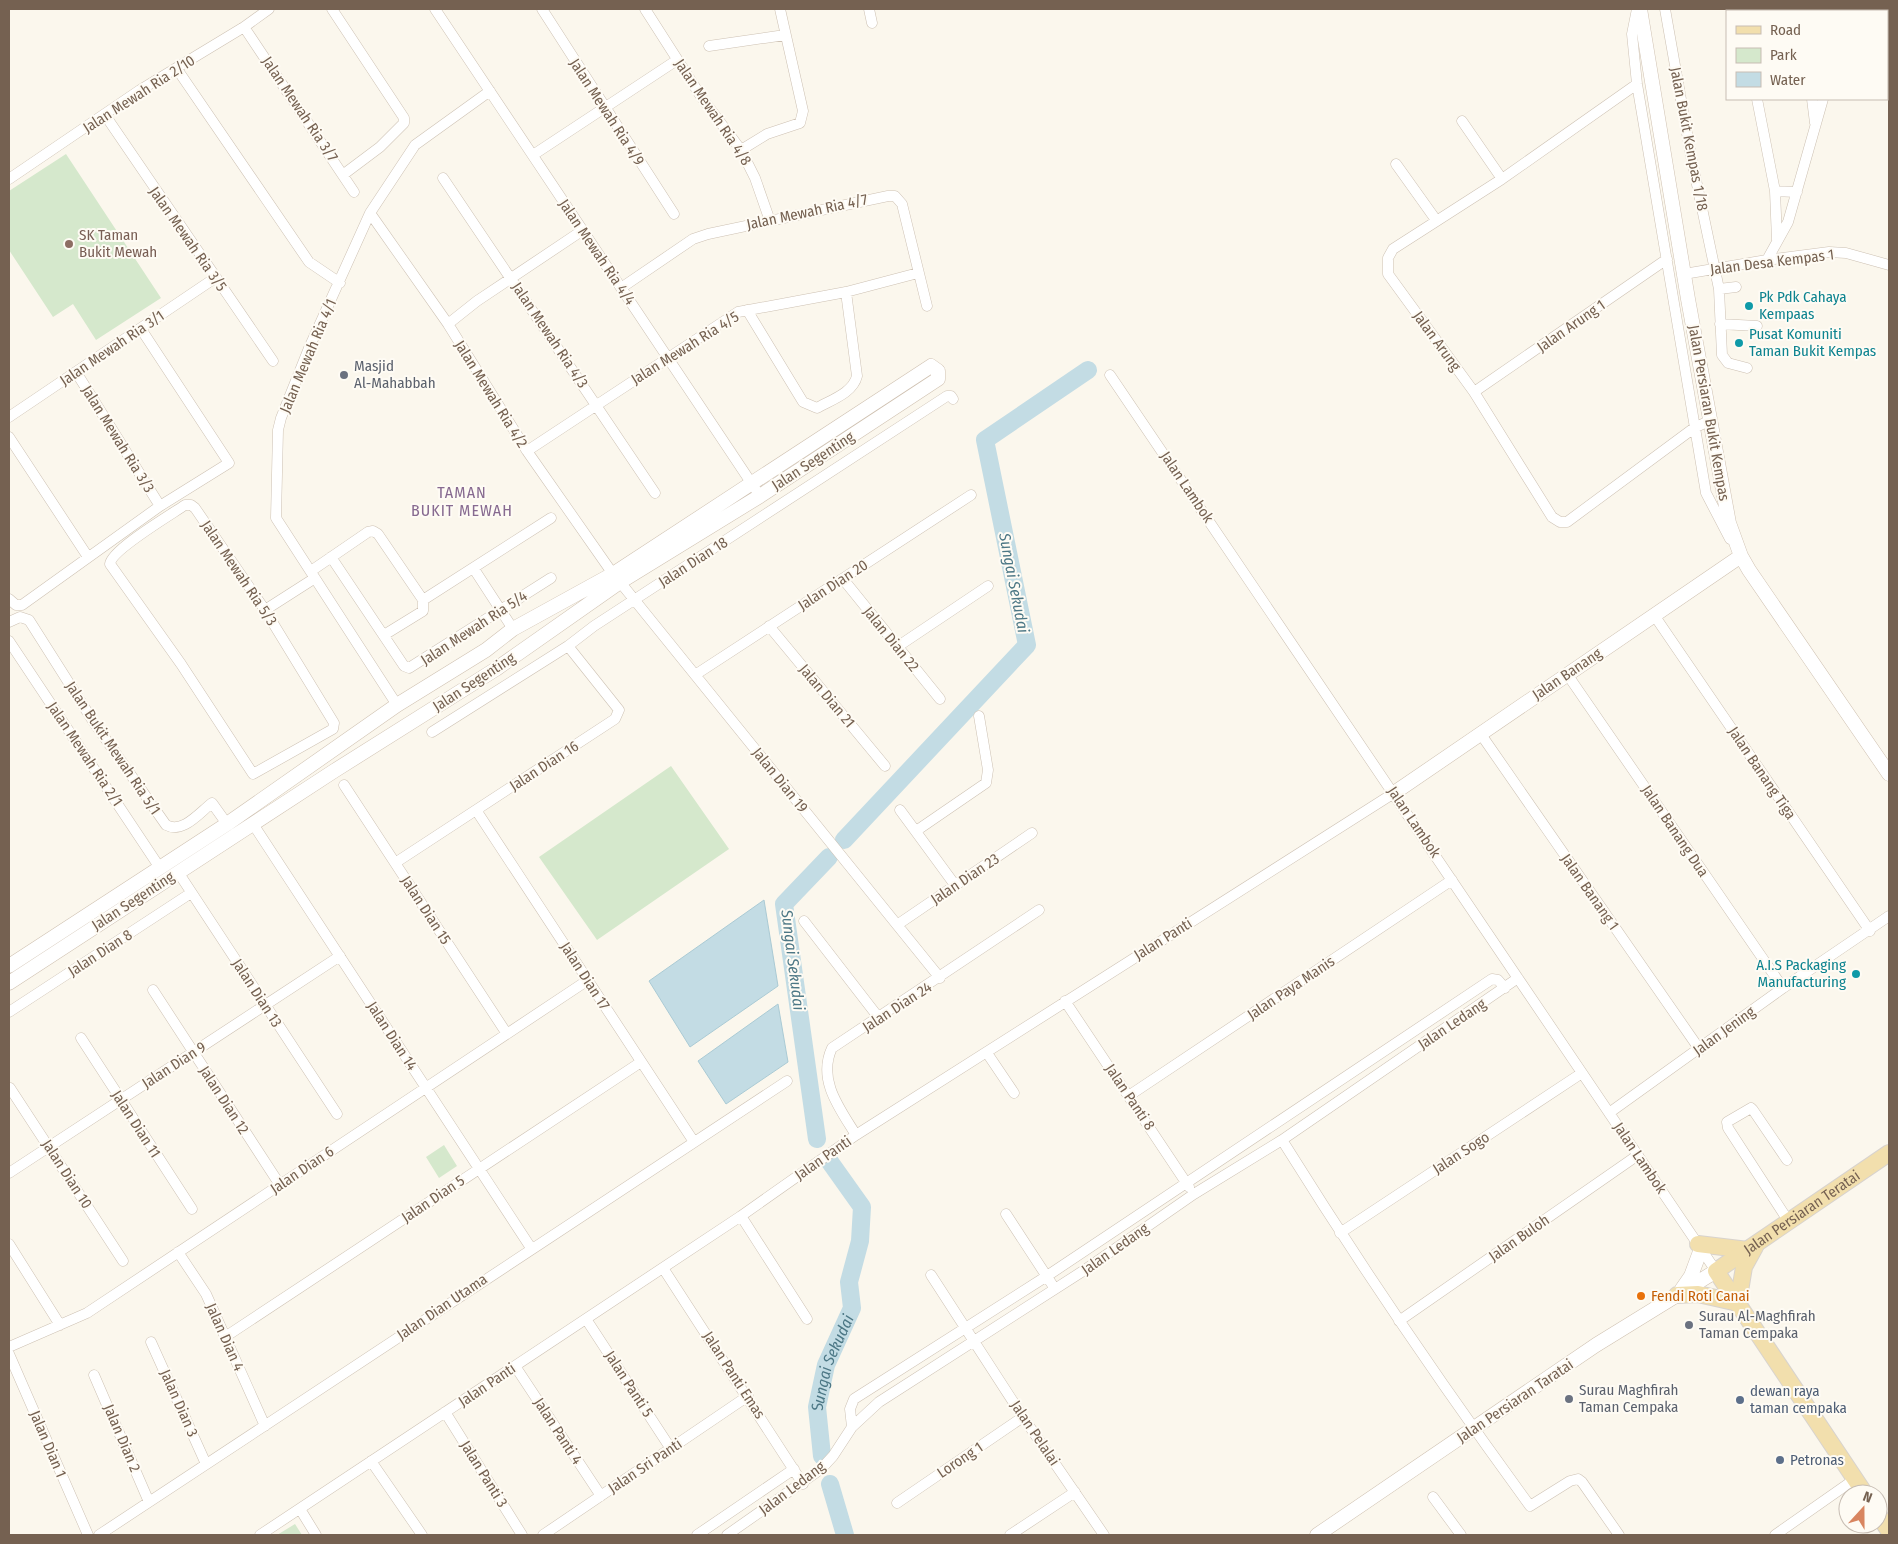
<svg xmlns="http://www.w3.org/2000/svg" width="1898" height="1544" font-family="'Fira Sans Condensed',sans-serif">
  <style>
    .green { fill: #d5e8cc }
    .water { fill: #c3dce4; stroke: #aacad4 }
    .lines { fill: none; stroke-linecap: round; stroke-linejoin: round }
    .river { stroke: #c3dce4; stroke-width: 18 }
    .street-casing { stroke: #cdc1b3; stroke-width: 11 }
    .secondary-casing { stroke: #cfc1b1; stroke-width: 15 }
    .primary-casing { stroke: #d8d3ce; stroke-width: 18 }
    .street { stroke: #fff; stroke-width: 10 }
    .secondary { stroke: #fff; stroke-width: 14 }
    .primary { stroke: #f2dfad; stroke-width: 16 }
    .education-dot { fill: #8d6e63; stroke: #fefbf4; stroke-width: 2 }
    .culture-dot { fill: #0f9aa8; stroke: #fefbf4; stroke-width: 2 }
    .worship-dot { fill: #6b7280; stroke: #fefbf4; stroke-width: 2 }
    .food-dot { fill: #e8710a; stroke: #fefbf4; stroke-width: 2 }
    .service-dot { fill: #5c6f8a; stroke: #fefbf4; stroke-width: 2 }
    .labels { text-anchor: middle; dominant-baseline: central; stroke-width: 4; stroke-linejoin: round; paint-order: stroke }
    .street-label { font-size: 15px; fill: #756151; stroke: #fefbf4 }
    .education-label { font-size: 15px; fill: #785e54; stroke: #fefbf4; text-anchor: start }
    .culture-label { font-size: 15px; fill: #0d838f; stroke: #fefbf4; text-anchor: start }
    .worship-label { font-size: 15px; fill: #5b616d; stroke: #fefbf4; text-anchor: start }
    .food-label { font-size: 15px; fill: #c56008; stroke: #fefbf4; text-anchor: start }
    .service-label { font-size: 15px; fill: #4e5e75; stroke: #fefbf4; text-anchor: start }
    .neighbourhood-label { font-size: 16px; letter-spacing: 1px; fill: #876a90; stroke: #fefbf4 }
    .water-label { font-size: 16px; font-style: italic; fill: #4c7785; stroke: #fefbf4 }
  </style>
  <rect width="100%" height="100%" fill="#fbf7ed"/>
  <path class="green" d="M66 154 161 298 96 340 73 304 53 317 9 250V191Z
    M671 766 729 849 597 940 539 857Z
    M444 1145 457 1166 439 1178 426 1157Z
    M295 1524 302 1535H277Z"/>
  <path class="water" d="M764 900 778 986 690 1047 649 981Z
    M778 1004 788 1062 726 1104 698 1061Z"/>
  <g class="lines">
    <g class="river">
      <path d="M844 840 1027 645 985 440 1088 370"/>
      <path d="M817 1139 784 904 829 857"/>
      <path id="s1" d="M822 1456 817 1407 826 1365 852 1308 849 1282 860 1241 862 1207 830 1162"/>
      <path d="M830 1484 845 1535"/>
    </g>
    <defs>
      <path id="street" d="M332 9 404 118V123L380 147 344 174
        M435 9 760 496
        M542 9 674 214
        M645 9 702 98 741 150 755 178 770 221
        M869 9 872 23
        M1637 9 1632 34 1637 84 1706 493 1730 539
        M1665 9 1691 156 1719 289 1736 287
        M1743 9V11
        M1797 9 1798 11
        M1847 11V9
        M244 27 354 192
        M709 46 785 35
        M177 69 309 262 340 283
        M1637 84 1502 179 1393 249 1388 258V274L1474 392 1552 517 1560 522H1567L1694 428 1711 420
        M1757 99 1775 191 1777 240
        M1812 99 1815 123
        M105 115 273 361
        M1462 121 1502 179
        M741 150 767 134 800 123 803 111 780 9
        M533 155 677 60
        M1396 164 1436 220
        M443 178 655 493
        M9 179 140 90 244 27 269 9
        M1775 191 1797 192
        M370 213 448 324 527 451 613 574
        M1767 260 1788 222 1823 99
        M1684 274 1767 260 1829 252 1846 253 1889 265
        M621 288 693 239 708 234 888 196H895L902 204 927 306
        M1719 289 1722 355 1728 363 1747 368
        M747 310 803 402 817 408C831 400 853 393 857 376L846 292
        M448 324 477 301 583 230
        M1720 324 1757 326
        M76 372 160 506
        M1110 375 1716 1271
        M1474 392 1667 259
        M9 417 215 278
        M9 437 88 557
        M527 451 738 312 846 292 918 273
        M185 505H191L195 508 265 610 334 723 333 729 253 774 181 664 110 564C111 550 172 514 185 505Z
        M331 557 404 666 409 668 551 578
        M474 569 513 629
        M311 571 368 532 373 531 378 534 423 600 551 518
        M843 579 940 699
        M620 582 940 978
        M9 599 16 605H22L160 506 229 463 141 329
        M265 610 315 578
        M1654 615 1870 931
        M9 622 20 617 29 620 93 721 166 825C183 834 199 813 212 803L227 824
        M769 626 885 766
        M384 635 423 611V600
        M9 641 160 868
        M897 647 988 586
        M1567 674 1783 988
        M695 675 971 495
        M397 705 276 518 278 430 281 418 309 348 370 213 415 145 490 91
        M432 732 568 646 594 626 947 396H951L953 399
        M1480 733 1700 1050
        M344 785 507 1034
        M476 810 694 1142
        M900 810 955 885
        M253 824 531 1248
        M916 831 986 783 988 770 979 716
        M395 863 615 719 619 710 568 646
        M178 872 337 1114
        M804 921 879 1018
        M897 925 1032 833
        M153 990 280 1185
        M1065 1001 1189 1187
        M9 1012 191 893
        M81 1038 192 1209
        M987 1053 1014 1093
        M10 1088 123 1261
        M1130 1095 1452 880
        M1609 1113 1783 988 1889 916
        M856 1135C840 1109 817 1080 832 1048L1039 910
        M1282 1140C1360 1265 1443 1387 1530 1506L1570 1481 1578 1479 1582 1482 1619 1535
        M1787 1160 1753 1110 1751 1108 1727 1122 1728 1128 1789 1222
        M9 1173 340 956
        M1006 1214 1055 1289
        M741 1216 807 1319
        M1340 1233 1582 1073
        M9 1244 60 1325
        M178 1252 206 1294 265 1426
        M663 1268 803 1484
        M931 1275 1023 1417 1104 1535
        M586 1319 671 1449
        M1399 1321 1638 1155
        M225 1337 641 1062
        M151 1342 206 1464
        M9 1347 87 1313 588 980
        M9 1354 88 1535
        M515 1366 601 1496
        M94 1375 149 1502
        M445 1412 522 1535
        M852 1427 850 1409 854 1399 1047 1276 1492 979 1498 980 1505 988
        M371 1461 422 1535
        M1433 1497 1461 1535
        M897 1503 1023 1417
        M300 1509 316 1535
        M99 1535 787 1081
        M260 1535 741 1216 856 1135 1394 793
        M543 1535 748 1396
        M697 1535 794 1469
        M727 1535 821 1469 833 1456 852 1427 879 1402 1083 1271 1194 1194 1282 1140 1518 978
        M1010 1535 1075 1492
        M1775 1535 1855 1479"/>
      <path id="secondary" d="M1640 9 1688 299 1729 523 1741 556 1749 570 1889 774
        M1394 793 1741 556
        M9 966 227 824 397 705 486 650 513 629 613 574 931 366 938 371V379L760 496 620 582 496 669 334 771 9 983
        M1682 1289 1691 1276 1701 1249
        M1317 1535 1596 1345 1716 1271"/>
      <g id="primary">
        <path d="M1698 1244 1748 1250"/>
        <path d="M1677 1295 1698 1294 1738 1303"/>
        <path d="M1738 1303 1744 1267 1755 1247"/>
        <path id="s2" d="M1865 1494 1716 1271 1889 1153"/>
        <path d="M1878 1514 1889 1531"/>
      </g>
    </defs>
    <use href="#street" class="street-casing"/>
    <use href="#secondary" class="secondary-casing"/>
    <use href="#primary" class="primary-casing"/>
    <use href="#street" class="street"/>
    <use href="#secondary" class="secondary"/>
    <use href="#primary" class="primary"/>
  </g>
  <circle class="education-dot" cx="69" cy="244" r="5"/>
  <g class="culture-dot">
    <circle cx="1749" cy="306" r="5"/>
    <circle cx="1739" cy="343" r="5"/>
    <circle cx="1856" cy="974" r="5"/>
  </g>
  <g class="worship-dot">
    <circle cx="344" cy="375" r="5"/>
    <circle cx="1689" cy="1325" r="5"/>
    <circle cx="1569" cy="1399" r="5"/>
  </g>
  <circle class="food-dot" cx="1641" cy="1296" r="5"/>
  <g class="service-dot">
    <circle cx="1740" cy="1400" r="5"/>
    <circle cx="1780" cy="1460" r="5"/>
  </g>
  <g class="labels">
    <g class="street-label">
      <text transform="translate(139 94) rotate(-33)">Jalan Mewah Ria 2/10</text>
      <text transform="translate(300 109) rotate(56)">Jalan Mewah Ria 3/7</text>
      <text transform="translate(607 112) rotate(57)">Jalan Mewah Ria 4/9</text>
      <text transform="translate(713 112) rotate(56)">Jalan Mewah Ria 4/8</text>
      <text transform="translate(1689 139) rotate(79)">Jalan Bukit Kempas 1/18</text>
      <text transform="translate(807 212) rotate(-12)">Jalan Mewah Ria 4/7</text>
      <text transform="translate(188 239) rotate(55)">Jalan Mewah Ria 3/5</text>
      <text transform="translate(597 252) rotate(56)">Jalan Mewah Ria 4/4</text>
      <text transform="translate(1772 262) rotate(-7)">Jalan Desa Kempas 1</text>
      <text transform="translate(1571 326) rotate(-35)">Jalan Arung 1</text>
      <text transform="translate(550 335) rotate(56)">Jalan Mewah Ria 4/3</text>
      <text transform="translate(1437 341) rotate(54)">Jalan Arung</text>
      <text transform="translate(112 348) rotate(-34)">Jalan Mewah Ria 3/1</text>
      <text transform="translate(685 348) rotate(-32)">Jalan Mewah Ria 4/5</text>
      <text transform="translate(308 356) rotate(-67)">Jalan Mewah Ria 4/1</text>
      <text transform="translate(491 394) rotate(58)">Jalan Mewah Ria 4/2</text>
      <text transform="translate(1709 413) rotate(80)">Jalan Persiaran Bukit Kempas</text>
      <text transform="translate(118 439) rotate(58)">Jalan Mewah Ria 3/3</text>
      <text transform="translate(813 461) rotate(-33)">Jalan Segenting</text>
      <text transform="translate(1187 487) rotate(56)">Jalan Lambok</text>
      <text transform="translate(693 562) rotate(-33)">Jalan Dian 18</text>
      <text transform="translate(239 573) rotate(56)">Jalan Mewah Ria 5/3</text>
      <text transform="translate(833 585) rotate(-33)">Jalan Dian 20</text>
      <text transform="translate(474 628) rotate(-33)">Jalan Mewah Ria 5/4</text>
      <text transform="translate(891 639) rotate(51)">Jalan Dian 22</text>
      <text transform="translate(1567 674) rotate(-34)">Jalan Banang</text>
      <text transform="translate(474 682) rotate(-33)">Jalan Segenting</text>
      <text transform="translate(827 696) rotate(50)">Jalan Dian 21</text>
      <text transform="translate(113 748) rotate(56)">Jalan Bukit Mewah Ria 5/1</text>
      <text transform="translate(85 754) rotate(56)">Jalan Mewah Ria 2/1</text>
      <text transform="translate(544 766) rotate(-33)">Jalan Dian 16</text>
      <text transform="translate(1762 773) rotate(56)">Jalan Banang Tiga</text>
      <text transform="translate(780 780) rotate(51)">Jalan Dian 19</text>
      <text transform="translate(1414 822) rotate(56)">Jalan Lambok</text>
      <text transform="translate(1675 831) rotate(56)">Jalan Banang Dua</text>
      <text transform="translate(965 879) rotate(-34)">Jalan Dian 23</text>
      <text transform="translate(1590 892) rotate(55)">Jalan Banang 1</text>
      <text transform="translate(133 901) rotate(-33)">Jalan Segenting</text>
      <text transform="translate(426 910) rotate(57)">Jalan Dian 15</text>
      <text transform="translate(1163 939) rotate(-32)">Jalan Panti</text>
      <text transform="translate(100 953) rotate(-33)">Jalan Dian 8</text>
      <text transform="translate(585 976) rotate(57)">Jalan Dian 17</text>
      <text transform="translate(1291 988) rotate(-34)">Jalan Paya Manis</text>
      <text transform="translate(257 993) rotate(57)">Jalan Dian 13</text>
      <text transform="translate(897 1007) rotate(-33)">Jalan Dian 24</text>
      <text transform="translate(1452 1024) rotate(-34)">Jalan Ledang</text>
      <text transform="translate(1724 1031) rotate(-36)">Jalan Jening</text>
      <text transform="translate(392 1036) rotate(57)">Jalan Dian 14</text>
      <text transform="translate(174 1065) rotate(-33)">Jalan Dian 9</text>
      <text transform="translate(1130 1097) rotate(56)">Jalan Panti 8</text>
      <text transform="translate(224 1100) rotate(57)">Jalan Dian 12</text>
      <text transform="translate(136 1124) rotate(57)">Jalan Dian 11</text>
      <text transform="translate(1461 1153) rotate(-33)">Jalan Sogo</text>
      <text transform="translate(823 1158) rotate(-35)">Jalan Panti</text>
      <text transform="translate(1640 1158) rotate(56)">Jalan Lambok</text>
      <text transform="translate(302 1170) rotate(-34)">Jalan Dian 6</text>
      <text transform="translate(67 1174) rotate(57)">Jalan Dian 10</text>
      <text transform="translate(433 1199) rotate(-34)">Jalan Dian 5</text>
      <text stroke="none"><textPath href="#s2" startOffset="372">Jalan Persiaran Teratai</textPath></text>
      <text transform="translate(1519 1238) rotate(-35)">Jalan Buloh</text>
      <text transform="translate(1115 1249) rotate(-35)">Jalan Ledang</text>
      <text transform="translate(442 1307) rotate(-34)">Jalan Dian Utama</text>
      <text transform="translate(225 1337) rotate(66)">Jalan Dian 4</text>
      <text transform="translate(734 1375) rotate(57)">Jalan Panti Emas</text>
      <text transform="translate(629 1384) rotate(57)">Jalan Panti 5</text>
      <text transform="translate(487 1385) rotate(-34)">Jalan Panti</text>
      <text transform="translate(1515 1401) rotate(-34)">Jalan Persiaran Taratai</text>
      <text transform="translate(179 1403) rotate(66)">Jalan Dian 3</text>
      <text transform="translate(558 1431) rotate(57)">Jalan Panti 4</text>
      <text transform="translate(1035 1433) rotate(56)">Jalan Pelalai</text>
      <text transform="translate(122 1438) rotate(67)">Jalan Dian 2</text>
      <text transform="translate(48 1444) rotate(67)">Jalan Dian 1</text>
      <text transform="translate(960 1460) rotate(-34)">Lorong 1</text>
      <text transform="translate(645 1466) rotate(-34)">Jalan Sri Panti</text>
      <text transform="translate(484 1474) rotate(58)">Jalan Panti 3</text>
      <text transform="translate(792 1488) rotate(-37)">Jalan Ledang</text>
    </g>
    <g class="education-label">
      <text x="79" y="235">SK Taman<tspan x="79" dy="17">Bukit Mewah</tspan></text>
    </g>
    <g class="culture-label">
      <text x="1759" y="297">Pk Pdk Cahaya<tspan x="1759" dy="17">Kempaas</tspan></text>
      <text x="1749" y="334">Pusat Komuniti<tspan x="1749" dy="17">Taman Bukit Kempas</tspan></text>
      <text x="1846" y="965" text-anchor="end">A.I.S Packaging<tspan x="1846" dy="17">Manufacturing</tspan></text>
    </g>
    <g class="worship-label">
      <text x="354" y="366">Masjid<tspan x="354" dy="17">Al-Mahabbah</tspan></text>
      <text x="1699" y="1316">Surau Al-Maghfirah<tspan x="1699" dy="17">Taman Cempaka</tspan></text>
      <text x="1579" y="1390">Surau Maghfirah<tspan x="1579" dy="17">Taman Cempaka</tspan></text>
    </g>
    <g class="food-label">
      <text x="1651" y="1296">Fendi Roti Canai</text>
    </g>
    <g class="service-label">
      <text x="1750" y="1391">dewan raya<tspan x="1750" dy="17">taman cempaka</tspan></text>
      <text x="1790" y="1460">Petronas</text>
    </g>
    <g class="neighbourhood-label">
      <text x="462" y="492">TAMAN<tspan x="462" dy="18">BUKIT MEWAH</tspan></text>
    </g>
    <g class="water-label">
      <text transform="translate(1014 583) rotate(79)">Sungai Sekudai</text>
      <text transform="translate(793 960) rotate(83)">Sungai Sekudai</text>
      <text stroke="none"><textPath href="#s1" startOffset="96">Sungai Sekudai</textPath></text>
    </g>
  </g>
  <rect width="1898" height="1544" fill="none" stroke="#756151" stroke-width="20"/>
  <rect x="1726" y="10" width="162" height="90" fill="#fefbf4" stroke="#c7bdb3"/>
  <rect x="1736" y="26" width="25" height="8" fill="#f2dfad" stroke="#c7bdb3"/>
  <text x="1770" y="35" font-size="15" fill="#756151">Road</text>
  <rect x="1736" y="48" width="25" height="15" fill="#d5e8cc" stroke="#c7bdb3"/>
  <text x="1770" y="60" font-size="15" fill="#756151">Park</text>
  <rect x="1736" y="72" width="25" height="15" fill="#c3dce4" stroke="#c7bdb3"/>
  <text x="1770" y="85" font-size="15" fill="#756151">Water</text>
  <g transform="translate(1863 1509) rotate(21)"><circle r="24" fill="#fefbf4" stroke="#c7bdb3"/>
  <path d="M0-4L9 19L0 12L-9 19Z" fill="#d88560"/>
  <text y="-8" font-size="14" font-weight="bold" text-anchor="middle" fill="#756151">N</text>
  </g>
</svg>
